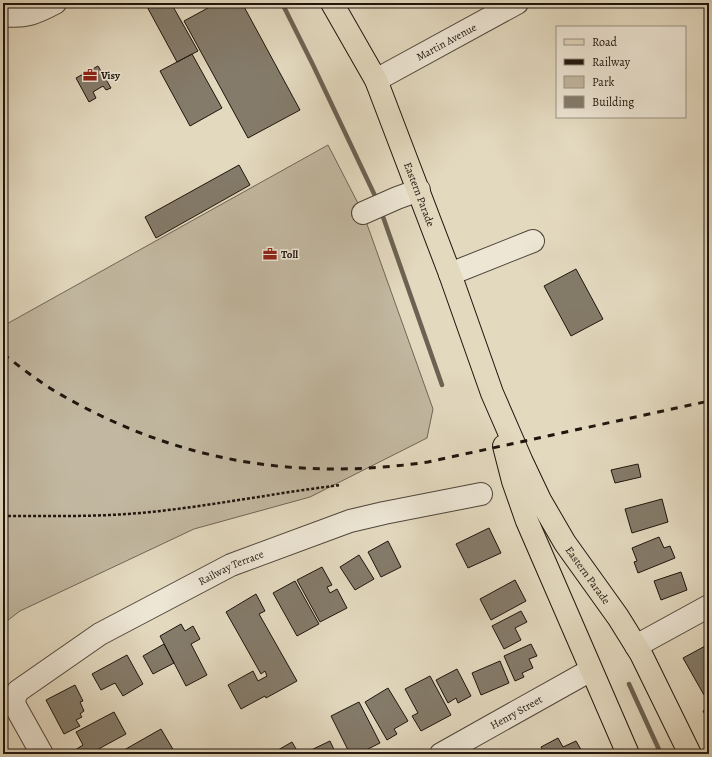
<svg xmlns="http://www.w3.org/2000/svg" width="712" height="757" font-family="Alegreya,serif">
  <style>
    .green { fill: #c2b8a1; stroke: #706657 }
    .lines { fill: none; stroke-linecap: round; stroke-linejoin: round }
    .stream { stroke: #6c6253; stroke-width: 4.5 }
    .building { fill: #847b6a; stroke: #1e150d }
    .minor-casing { stroke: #4f463a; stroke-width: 24 }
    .major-casing { stroke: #1e150d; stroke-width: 24 }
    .path { stroke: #1e150d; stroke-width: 2.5; stroke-dasharray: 3 2; stroke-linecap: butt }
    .minor { stroke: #ede6d5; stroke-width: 22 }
    .major { stroke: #e3d9bf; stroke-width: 22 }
    .rail { stroke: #1e150d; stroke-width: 3; stroke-dasharray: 7 7; stroke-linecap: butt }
    .labels { text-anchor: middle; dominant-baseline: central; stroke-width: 3.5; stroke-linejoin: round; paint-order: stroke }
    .street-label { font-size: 11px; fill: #1e150d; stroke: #ede6d5 }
    .poi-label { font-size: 11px; font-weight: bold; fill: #1e150d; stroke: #ede6d5; text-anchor: start }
  </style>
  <rect width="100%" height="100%" fill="#e3d9bf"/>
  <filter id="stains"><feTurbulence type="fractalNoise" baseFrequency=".005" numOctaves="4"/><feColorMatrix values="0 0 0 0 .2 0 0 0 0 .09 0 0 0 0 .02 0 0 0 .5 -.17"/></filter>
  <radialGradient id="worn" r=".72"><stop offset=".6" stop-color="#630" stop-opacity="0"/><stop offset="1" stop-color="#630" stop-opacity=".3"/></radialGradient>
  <path class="green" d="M328 145 363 213 433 409 427 438 310 497 194 529 20 611 3 624V326Z"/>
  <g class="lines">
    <path class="stream" d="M282 3 313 65 377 200
      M381 211 442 385
      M629 684 661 754"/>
  </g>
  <path class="building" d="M145 3H171L198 51 177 62Z
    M217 3H242L300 110 248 138 184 21Z
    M192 54 222 108 190 126 160 71Z
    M98 66 111 88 106 90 103 86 93 92 96 98 89 102 76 78Z
    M239 165 250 185 156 238 145 217Z
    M576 269 603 319 571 336 544 286Z
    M638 464 641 477 615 483 611 470Z
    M662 499 668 522 632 533 625 509Z
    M489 528 501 553 468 568 456 544Z
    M659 537 664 548 670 546 675 558 638 573 634 562 637 561 632 548Z
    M388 541 401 567 381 577 368 552Z
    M359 555 374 579 355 590 340 567Z
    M322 567 332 585 327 587 330 593 337 589 347 608 320 622 297 580Z
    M681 572 687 590 661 600 654 581Z
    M515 580 526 601 491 620 480 599Z
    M295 581 319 624 297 636 273 593Z
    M256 594 265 611 259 614 297 681 266 698 265 696 241 709 228 685 253 671 258 681 267 676 265 671 261 674 226 612Z
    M521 611 527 622 515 628 521 640 504 649 492 626Z
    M181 624 185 631 193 626 200 639 191 644 207 675 186 686 160 636Z
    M164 644 174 663 153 674 143 656Z
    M531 644 537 656 529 659 533 668 522 673 524 677 515 681 504 656Z
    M709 644V692L704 695 683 658Z
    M127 655 143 684 123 696 115 683 101 690 92 674Z
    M500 661 509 683 481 695 472 673Z
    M457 669 471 696 458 703 456 698 448 703 436 680Z
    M430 676 451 715 421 731 412 716 418 713 405 689Z
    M75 685 83 701 80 702 84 711 80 714 82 717 76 720 80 726 64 734 46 700Z
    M388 688 408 721 394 729 397 734 387 740 365 702Z
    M359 702 380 743 358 754H350L331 716Z
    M709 707V722L703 711Z
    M114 712 126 734 93 752 94 754H77L75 750 83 745 76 732Z
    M161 729 174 751 169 754H160L159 752 156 754H117Z
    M558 738 563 747 576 741 583 753 545 754 541 747Z
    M330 741 336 754H311L309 751Z
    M292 742 299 754H271Z"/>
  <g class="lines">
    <defs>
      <g id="minor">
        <path d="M3 15C25 18 36 13 55 3"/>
        <path id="s1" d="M376 80 517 3"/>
        <path d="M363 213 397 198 419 190"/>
        <path d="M450 274 533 241"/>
        <path d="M636 646 709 606"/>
        <path id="s2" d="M42 754 14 704 15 697 18 691 100 634 231 565 350 521 384 513 481 494"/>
        <path id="s3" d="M441 754 591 670"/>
      </g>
      <g id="major">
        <path id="s4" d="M332 3 376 80 450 274 492 393 522 462 540 500 565 543 618 617 641 654 690 754"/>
        <path d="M504 446 513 481 527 521 628 754"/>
      </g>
    </defs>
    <use href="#minor" class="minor-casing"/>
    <use href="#major" class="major-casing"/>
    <path class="path" d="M3 516C49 516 94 517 140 513 207 507 274 493 341 485"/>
    <use href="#minor" class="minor"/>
    <use href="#major" class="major"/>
    <path class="rail" d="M3 354C23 369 43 385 65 397 180 462 298 481 428 462L709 401"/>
  </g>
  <defs>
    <symbol id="office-bare" viewBox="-9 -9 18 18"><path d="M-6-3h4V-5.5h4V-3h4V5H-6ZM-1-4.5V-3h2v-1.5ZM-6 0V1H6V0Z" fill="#8f2418" stroke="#ede6d5" stroke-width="2.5" paint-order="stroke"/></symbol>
  </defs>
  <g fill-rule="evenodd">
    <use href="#office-bare" x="80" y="65" width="20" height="20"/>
    <use href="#office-bare" x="260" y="244" width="20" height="20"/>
  </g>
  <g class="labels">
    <g class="street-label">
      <text stroke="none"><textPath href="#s1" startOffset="80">Martin Avenue</textPath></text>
      <text stroke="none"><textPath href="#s4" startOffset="211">Eastern Parade</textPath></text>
      <text stroke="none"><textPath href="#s2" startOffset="318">Railway Terrace</textPath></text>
      <text stroke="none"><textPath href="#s4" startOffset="629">Eastern Parade</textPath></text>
      <text stroke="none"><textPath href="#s3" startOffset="86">Henry Street</textPath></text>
    </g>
    <g class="poi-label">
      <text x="101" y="75">Visy</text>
      <text x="281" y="254">Toll</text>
    </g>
  </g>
  <rect width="712" height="757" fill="none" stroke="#e3d9bf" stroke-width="16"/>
  <rect x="4" y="4" width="704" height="749" fill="none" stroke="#1e150d" stroke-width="2"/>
  <rect x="8" y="8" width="696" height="741" fill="none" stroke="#1e150d"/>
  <rect x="556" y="26" width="130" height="92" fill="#ede6d5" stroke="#9a9285"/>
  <rect x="564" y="39" width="20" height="6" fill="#e3d9bf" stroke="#9a9285"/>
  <text x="592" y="46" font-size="12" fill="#1e150d">Road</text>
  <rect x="564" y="59" width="20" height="6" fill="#1e150d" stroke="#9a9285"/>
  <text x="592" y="66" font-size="12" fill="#1e150d">Railway</text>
  <rect x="564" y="76" width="20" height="12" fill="#c2b8a1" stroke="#9a9285"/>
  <text x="592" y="86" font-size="12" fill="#1e150d">Park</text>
  <rect x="564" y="96" width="20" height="12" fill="#847b6a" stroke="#9a9285"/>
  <text x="592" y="106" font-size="12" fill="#1e150d">Building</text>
  <rect width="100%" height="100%" filter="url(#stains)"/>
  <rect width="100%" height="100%" fill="url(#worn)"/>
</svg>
